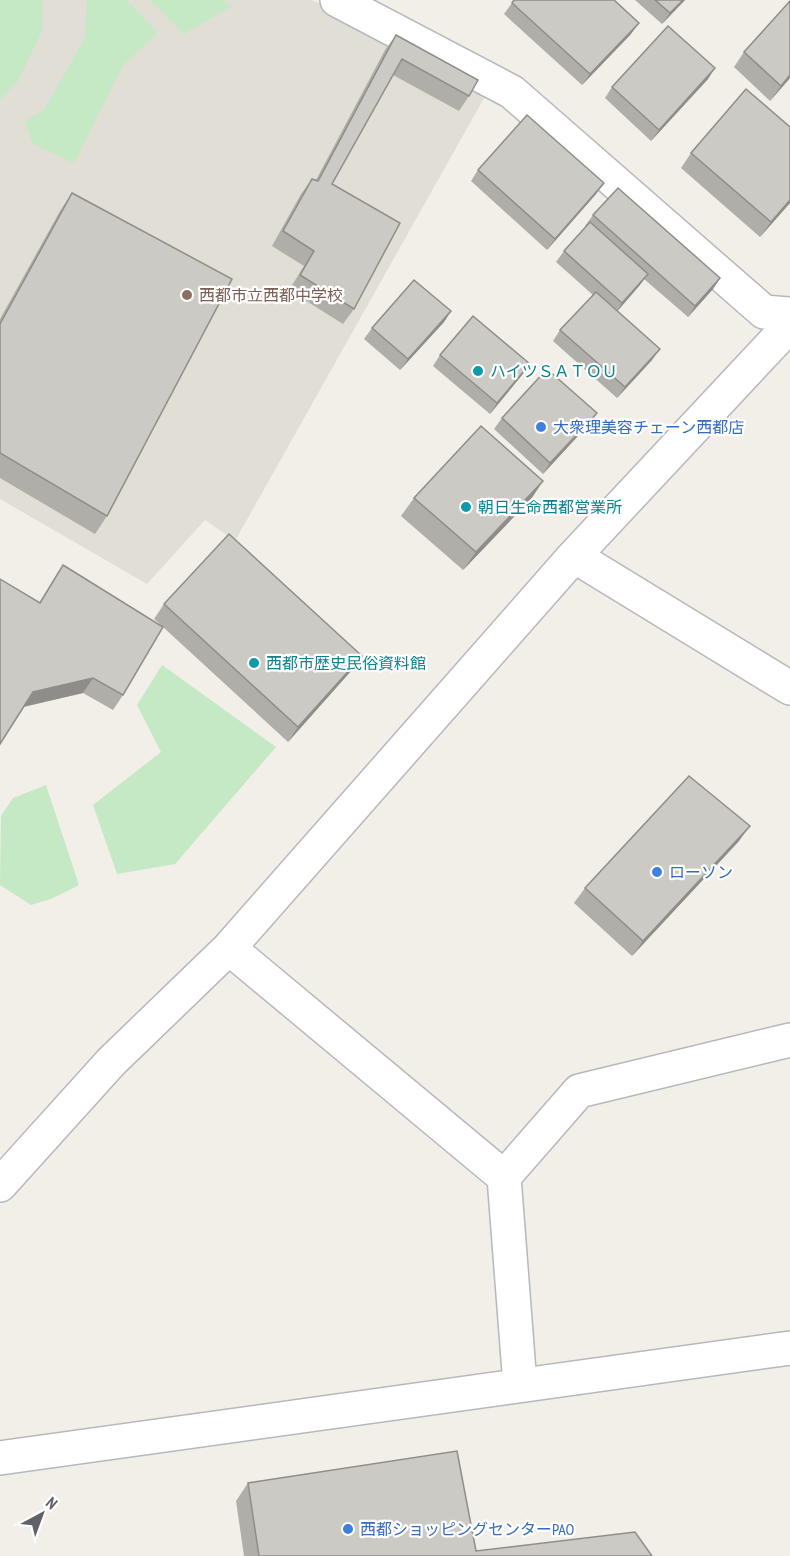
<svg xmlns="http://www.w3.org/2000/svg" width="790" height="1556" font-family="'PT Sans Narrow','Noto Sans JP',sans-serif">
  <style>
    .education { fill: #e1ded6 }
    .green { fill: #c5e8c5 }
    .lines { fill: none; stroke-linecap: round; stroke-linejoin: round }
    .minor-casing { stroke: #b5b8bc; stroke-width: 36 }
    .minor { stroke: #fff; stroke-width: 33 }
    .wall { fill: #afaea9 }
    .shaded-wall { fill: #8f8d8a }
    .building { fill: #cccac5; stroke: #8f8d8a; stroke-width: 1.5 }
    .education-dot { fill: #8d6e63; stroke: #fff; stroke-width: 2 }
    .culture-dot { fill: #0f9aa8; stroke: #fff; stroke-width: 2 }
    .shop-dot { fill: #3f7fe0; stroke: #fff; stroke-width: 2 }
    .labels { text-anchor: middle; dominant-baseline: central; stroke-width: 4.5; stroke-linejoin: round; paint-order: stroke }
    .education-label { font-size: 16px; fill: #785e54; stroke: #fff; text-anchor: start }
    .culture-label { font-size: 16px; fill: #0d838f; stroke: #fff; text-anchor: start }
    .shop-label { font-size: 16px; fill: #366cbe; stroke: #fff; text-anchor: start }
  </style>
  <rect width="100%" height="100%" fill="#f1efe8"/>
  <path class="education" d="M0 0H312L427 55 488 91 235 541 205 520 147 584 0 499Z"/>
  <path class="green" d="M0 0H43L42 31 18 81 0 100Z
    M87 0H127L158 33 124 64 74 163 33 144 25 121 44 110 85 38Z
    M150 0H221L232 6 184 34Z
    M162 665 276 747 175 864 117 874 93 805 161 752 137 705Z
    M46 785 79 885 51 899 31 905 0 885 1 816 13 798Z"/>
  <g class="lines">
    <defs>
      <path id="minor" d="M337 0 512 92 764 312 790 314
        M574 556 790 688
        M229 948 504 1177 579 1091 790 1040
        M504 1177 520 1385
        M0 1185 111 1062 229 948 574 556 790 325
        M0 1458 790 1348"/>
    </defs>
    <use href="#minor" class="minor-casing"/>
    <use href="#minor" class="minor"/>
  </g>
  <path class="wall" d="M635 0H685L662 24Z
    M790 1V78L770 101 734 67 744 52Z
    M512 3 631 34 582 85 504 14Z
    M396 35 469 96 459 111 393 75 332 184 354 309 343 324 289 290 304 266 272 246 301 194 312 179 316 180 385 50Z
    M708 79 651 141 605 98 612 87Z
    M790 127V203L760 237 681 168 691 153Z
    M478 170 604 183 596 194 547 250 471 181Z
    M72 193 107 516 95 534 0 478V319L60 211Z
    M593 215 720 278 713 289 688 317 644 279 617 311 652 360 617 398 553 341 560 330 593 295 556 262 564 251 586 227 585 226Z
    M451 311 444 322 400 370 364 339 372 328Z
    M440 355 522 375 490 414 433 366Z
    M502 418 589 424 543 474 494 429Z
    M543 481 531 499 463 570 401 516 414 498Z
    M63 565 162 626 154 619 164 604 351 671 288 742 163 627 123 695 113 710 83 693 24 707 39 603Z
    M739 841 632 956 574 903 585 888Z
    M248 1483 476 1551 652 1556H244L236 1501Z"/>
  <path class="shaded-wall" d="M683 0H685L662 24 670 13Z
    M639 23 631 34 582 85 590 74Z
    M715 68 708 79 651 141 659 130Z
    M790 75V78L770 101 781 86Z
    M604 183 596 194 547 250 555 239Z
    M790 200V203L760 237 771 222Z
    M648 274 640 285 615 314 622 303Z
    M720 278 713 289 688 317 695 306Z
    M451 311 444 322 400 370 408 359Z
    M660 349 652 360 617 398 625 387Z
    M530 364 522 375 490 414 497 403Z
    M597 413 589 424 543 474 550 463Z
    M543 481 531 499 463 570 476 552Z
    M362 656 351 671 288 742 298 727Z
    M93 678 83 693 22 707 33 692Z
    M750 826 739 841 632 956 643 941Z"/>
  <path class="building" d="M514 0H614L639 23 590 74 512 3Z
    M655 0H683L670 13Z
    M790 1V75L781 86 744 52Z
    M668 26 715 68 659 130 612 87Z
    M396 35 478 80 469 96 402 59 332 184 400 223 354 309 300 275 314 251 283 231 312 179 318 181Z
    M746 89 790 127V200L771 222 691 153Z
    M527 115 604 183 555 239 478 170Z
    M618 188 720 278 695 306 593 215Z
    M72 193 232 279 107 516 0 453V324Z
    M590 222 648 274 622 303 564 251Z
    M414 280 451 311 408 359 372 328Z
    M596 292 660 349 625 387 560 330Z
    M473 316 530 364 497 403 440 355Z
    M547 369 597 413 550 463 502 418Z
    M481 426 543 481 476 552 414 498Z
    M229 534 362 656 298 727 164 604Z
    M63 565 163 627 123 695 93 678 33 692 0 744V579L40 603Z
    M689 776 750 826 643 941 585 888Z
    M457 1451 476 1551 635 1532 652 1556H259L248 1483Z"/>
  <circle class="education-dot" cx="187" cy="295" r="6"/>
  <g class="culture-dot">
    <circle cx="478" cy="371" r="6"/>
    <circle cx="466" cy="507" r="6"/>
    <circle cx="254" cy="663" r="6"/>
  </g>
  <g class="shop-dot">
    <circle cx="541" cy="427" r="6"/>
    <circle cx="657" cy="872" r="6"/>
    <circle cx="348" cy="1529" r="6"/>
  </g>
  <g class="labels">
    <g class="education-label">
      <text x="199" y="295">西都市立西都中学校</text>
    </g>
    <g class="culture-label">
      <text x="490" y="371">ハイツＳＡＴＯＵ</text>
      <text x="478" y="507">朝日生命西都営業所</text>
      <text x="266" y="663">西都市歴史民俗資料館</text>
    </g>
    <g class="shop-label">
      <text x="553" y="427">大衆理美容チェーン西都店</text>
      <text x="669" y="872">ローソン</text>
      <text x="360" y="1529">西都ショッピングセンターPAO</text>
    </g>
  </g>
  <g transform="translate(42 1514) rotate(41)" stroke="#ffffff" stroke-width="4.5" paint-order="stroke">
  <path d="M0-4.5L10 22L0 15L-10 22Z" fill="#5f6368"/>
  <text y="-9" font-size="16" font-weight="bold" text-anchor="middle" fill="#5f6368">N</text>
  </g>
</svg>
